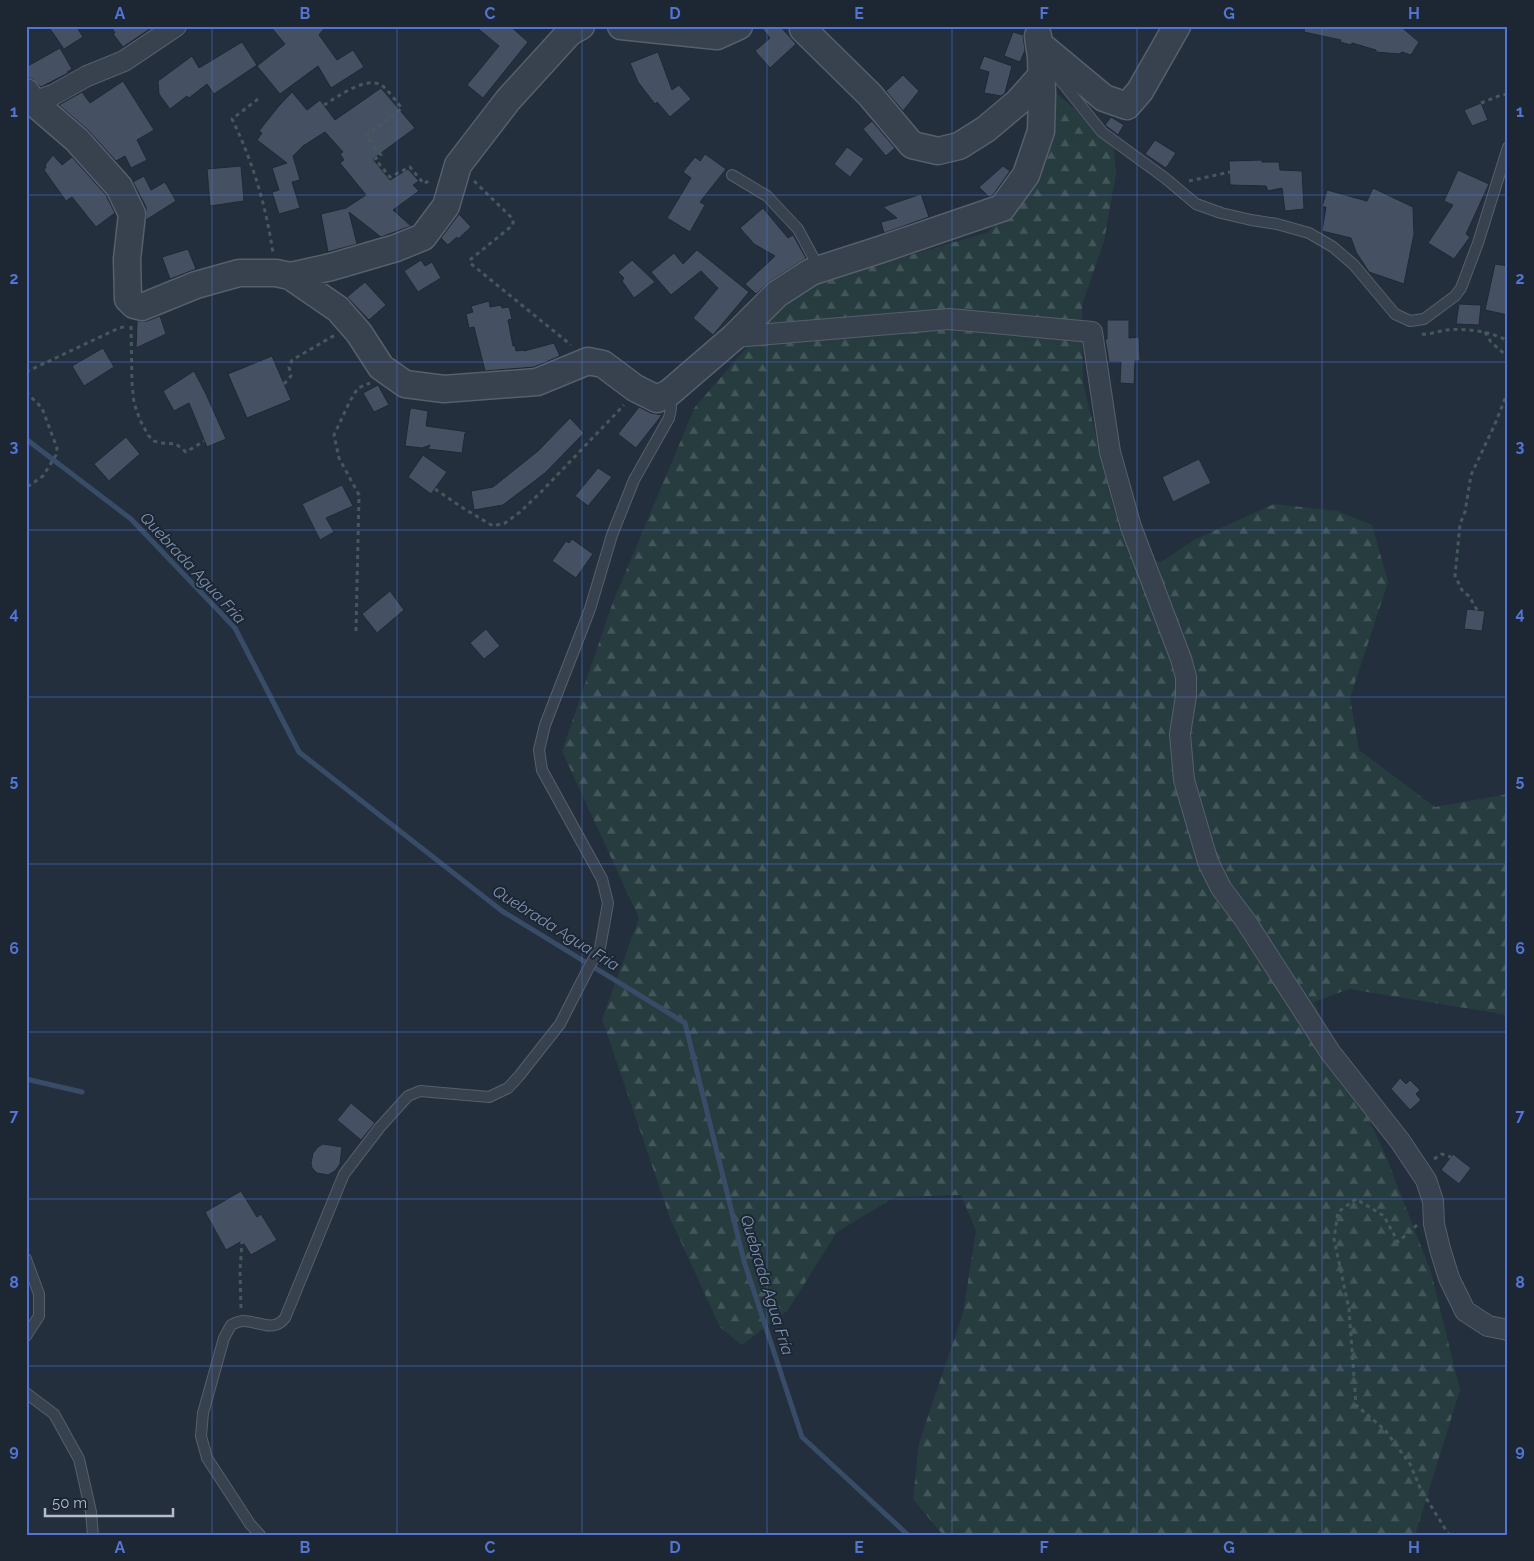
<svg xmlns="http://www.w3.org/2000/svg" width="1534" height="1561" font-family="Raleway,sans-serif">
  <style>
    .forest { fill: url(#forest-firs) }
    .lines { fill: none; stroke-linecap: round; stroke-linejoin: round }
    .stream { stroke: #394c67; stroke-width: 5 }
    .building { fill: #455162; stroke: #1f2835 }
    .service-casing { stroke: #565f6c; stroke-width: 12 }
    .minor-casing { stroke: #565f6c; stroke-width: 22 }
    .tertiary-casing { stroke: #565f6c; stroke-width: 29 }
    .path { stroke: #44595c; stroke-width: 3; stroke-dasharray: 4 4; stroke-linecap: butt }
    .service { stroke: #38414e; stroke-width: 10 }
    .minor { stroke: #38414e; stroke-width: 20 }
    .tertiary { stroke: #38414e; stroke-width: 26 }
    .grid { fill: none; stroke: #5274d3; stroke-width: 1; stroke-opacity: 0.55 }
    .labels { text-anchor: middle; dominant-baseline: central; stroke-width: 4; stroke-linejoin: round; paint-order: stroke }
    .water-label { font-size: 16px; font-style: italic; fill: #7c92b1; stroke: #1d2633 }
    .neatline { fill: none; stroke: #5274d3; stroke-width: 2 }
    .grid-label { font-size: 16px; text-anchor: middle; font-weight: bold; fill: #5274d3 }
  </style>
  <defs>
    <pattern id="forest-firs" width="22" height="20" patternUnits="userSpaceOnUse" patternTransform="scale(1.25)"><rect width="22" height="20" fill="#263c3f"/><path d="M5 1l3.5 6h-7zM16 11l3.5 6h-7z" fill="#435659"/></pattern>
  </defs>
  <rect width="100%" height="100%" fill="#242f3e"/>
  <path class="forest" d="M1054 92 1072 106 1114 149 1116 173 1104 241 1082 305 1083 383 1113 506 1130 549 1135 555 1161 562 1194 540 1274 504 1337 511 1372 525 1388 582 1350 698 1359 750 1435 807 1508 794V1015L1349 989 1314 1002 1385 1154 1431 1272 1460 1390 1415 1535H943L913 1499 919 1443 963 1313 976 1231 961 1195 895 1197 837 1232 788 1310 742 1345 720 1327 670 1218 602 1019 639 918 562 751 613 602 695 407 768 323 807 286 988 232 1041 176Z"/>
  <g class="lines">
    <path class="stream" d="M26 439 131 519 235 628 299 752 502 911 685 1023 744 1261 802 1437 908 1535
      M26 1079 82 1092"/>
  </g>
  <path class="building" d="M48 26H76L83 37 64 49Z
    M111 26H154L123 47 113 34 115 33Z
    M270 26H326L319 35 337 60 353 50 364 67 331 88 318 66 280 94 257 66 285 44Z
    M475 26H510L528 42 483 98 467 85 499 46Z
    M760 26H780L796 44 770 68 755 51 770 38Z
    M1305 26H1400L1419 42 1411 55 1402 52 1399 54 1376 52V50L1352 43 1351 45 1340 42 1341 40 1304 32Z
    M1013 32 1023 35 1025 50 1020 62 1004 56Z
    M242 42 257 65 214 94 207 84 189 98 187 96 170 109 159 94 158 81 192 56 199 68Z
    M60 48 72 69 67 72 68 73 41 87 33 79 26 77V67Z
    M658 52 672 90 679 85 691 99 670 117 657 102 655 104 638 82 630 63Z
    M984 56 1012 66 1005 93 1001 96 984 93 989 72 979 69Z
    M903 75 919 91 903 111 886 91Z
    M123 81 154 130 137 140 147 160 131 168 125 156 116 161 88 130 59 105 82 92 90 103Z
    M381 88 415 128 373 159 390 180 408 169 419 181 413 185 419 191 393 210 411 226 381 237 349 212 357 244 328 252 321 214 346 208 366 195 340 163 344 160 340 154 343 152 325 132 303 146 293 156 300 180 292 182 300 208 279 214 272 192 279 190 272 168 287 163 257 140 262 133 259 131 278 107 292 92 307 110 320 100 335 120Z
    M1481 103 1488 120 1472 126 1464 110Z
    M1111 117 1124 125 1118 135 1105 125Z
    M872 121 895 148 886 156 863 129Z
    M1155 140 1176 153 1166 168 1145 154Z
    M847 147 864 159 850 177 834 164Z
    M705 154 726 169 700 202 705 205 690 232 667 218 691 178 683 172 695 157 700 161Z
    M53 155 62 165 72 157 106 195 115 213 96 227 72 197 66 201 44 170 46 167 45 165Z
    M1262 160V162H1279L1280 170 1302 171 1304 209 1285 211 1282 188 1268 191 1266 186 1230 185 1229 161Z
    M241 166 244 201 210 206 207 169Z
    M1003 166 1010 171 993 195 989 197 979 187Z
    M1458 170 1489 184 1466 234 1470 237 1454 259 1428 243 1453 205 1444 201Z
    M144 176 151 190 165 182 176 201 146 220V207L133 182Z
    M1373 188 1413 207 1414 234 1404 284 1369 272 1356 252 1351 238 1322 231 1326 207H1322L1327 190 1367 201Z
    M921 194 929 217 884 233 881 222 897 218 883 207Z
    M763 208 788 238 793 235 806 258 769 282 756 294 745 284 775 256 754 244 740 228Z
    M459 214 471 227 458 239 457 237 448 245 441 238Z
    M188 249 196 269 170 279 162 257Z
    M697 250 749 292 713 335 693 318 718 288 701 271 671 295 651 272 674 253 683 264Z
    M421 260 425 266 432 262 441 278 418 292 404 271Z
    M632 260 655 282 634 298 622 281 624 278 618 272Z
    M1495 264 1508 266V315L1485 310Z
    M365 282 386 305 369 320 347 297Z
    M489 301 490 307 501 305 502 308 509 307 512 319 508 320 513 346H515L516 351 524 350V351L554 343 560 356 534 367 485 371 474 327 469 328 466 314 473 312 471 306Z
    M1459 304 1481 305 1479 325 1456 324Z
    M160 316 166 334 136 348 137 321H147Z
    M1107 320H1129V338L1139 337 1140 361H1135L1134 384 1120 383 1121 362H1109L1105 339H1107Z
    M103 348 114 367 84 386 72 366Z
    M272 356 291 400 247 418 228 374Z
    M194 371 206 394 226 439 207 447 189 403 174 411 163 391Z
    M378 385 389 405 374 412 363 393Z
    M639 407 651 413 662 415 636 448 618 434Z
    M412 408 428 411 426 426 469 432 465 433 462 453 428 449 430 445 422 448 405 446 410 410Z
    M570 418 584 433 545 473 503 505 474 510 471 491 493 487 538 451Z
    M126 437 140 454 109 481 94 464Z
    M423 455 447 472 431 494 408 477Z
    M1199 459 1211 483 1173 502 1162 477Z
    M598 468 612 477 588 506 575 496Z
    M342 485 353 506 326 518 334 532 320 540 302 504Z
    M572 539 593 554 576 578 552 561 566 541 569 543Z
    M390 591 404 610 377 633 362 614Z
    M1467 609 1485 611 1482 631 1464 629Z
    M486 629 500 646 484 659 470 643Z
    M1400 1078 1406 1084 1410 1080 1420 1090 1416 1094 1421 1100 1410 1110 1391 1089Z
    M351 1103 375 1123 361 1140 337 1120Z
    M323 1144 342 1147 340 1164 335 1171 328 1175 317 1173 312 1168 311 1163 313 1153 318 1147Z
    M1453 1154 1471 1168 1459 1184 1441 1170Z
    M241 1191 257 1217 261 1214 277 1240 251 1255 242 1241 226 1250 205 1212Z"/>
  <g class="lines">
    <defs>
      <path id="service" d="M1049 66 1102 132 1165 178 1196 204 1221 213 1251 220 1277 224 1309 233 1333 247 1354 265 1395 314 1410 321 1424 319 1455 296 1461 288 1478 243 1508 147
        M732 175 767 196 798 229 819 268
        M26 1259 39 1294V1316L26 1336
        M26 1393 54 1414 79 1459 91 1512 93 1535
        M260 1535 250 1524 207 1458 201 1436 203 1413 224 1338 231 1325C235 1323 239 1321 243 1321 259 1321 273 1333 285 1318L344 1174 380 1127 408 1096 420 1091 489 1097 508 1088 519 1076 560 1024 588 969 600 948 608 903 602 879 542 770 539 750 545 725 590 609 612 535 634 480 669 418 671 408 669 394"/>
      <path id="minor" d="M33 102 53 95 87 76 124 61 176 26
        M734 337 949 319 1092 332 1110 452 1131 527 1181 659 1186 677V696L1180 734 1184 780 1208 862 1221 888 1245 920 1330 1052 1400 1141 1426 1180 1433 1201 1434 1224 1440 1249 1449 1278 1465 1311 1488 1326 1508 1330"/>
      <path id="tertiary" d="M621 26 717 36 739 26
        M803 29 870 95 912 145 938 151 959 146 986 129 1018 102 1042 75
        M1038 36 1039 44 1104 98 1127 106 1140 91 1177 26
        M26 92 33 102 77 140 119 187 132 214 127 259 128 299 134 305 142 307 196 285 239 273H276L290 276 300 274 331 267 396 248 423 237 446 206 458 165 508 100 570 32 581 26
        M290 276 338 309 359 333 381 367 405 384 444 389 537 382 588 361 603 364 635 388 657 399 669 393 734 337 777 294 811 272 879 250 1002 208 1026 175 1041 131 1042 93 1041 56 1039 44"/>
    </defs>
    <use href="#service" class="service-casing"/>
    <use href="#minor" class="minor-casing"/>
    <use href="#tertiary" class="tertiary-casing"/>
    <path class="path" d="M258 99 232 119C253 162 266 206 273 253
      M1481 103 1501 95 1508 94
      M324 105C337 97 366 76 381 85 387 88 397 103 402 108L366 136 381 155 375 159 390 177 410 167 424 184 431 179
      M474 181 513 219V225L471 259 470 263 571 345
      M1189 181 1230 172
      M131 326 132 383 134 403 140 420 148 435 154 441 161 443 176 444 186 452 204 441
      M1485 332 1491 342 1508 357
      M1422 334C1430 335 1438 331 1446 330 1466 328 1490 331 1508 341
      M26 372 119 328 128 326
      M284 384 291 376 289 367 292 360 335 335
      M26 392 42 408 57 448 56 455 43 476 26 488
      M435 489 463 508 493 526 505 523 520 512 541 492 624 405
      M1477 610 1469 596 1463 592 1455 576 1460 524 1465 512 1471 475 1495 424 1508 391
      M356 631 359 495 339 458 334 435 350 401 358 388 370 383
      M1434 1159 1442 1154 1451 1157
      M1417 1225 1398 1242 1384 1216 1356 1199 1338 1212 1334 1239 1349 1309 1356 1405 1385 1430 1410 1464 1421 1490 1449 1535
      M241 1308 240 1271 242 1241"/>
    <use href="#service" class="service"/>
    <use href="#minor" class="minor"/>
    <use href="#tertiary" class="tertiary"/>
  </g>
  <path class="grid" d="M212 26V1535M397 26V1535M582 26V1535M767 26V1535M952 26V1535M1137 26V1535M1322 26V1535M26 195H1508M26 362H1508M26 530H1508M26 697H1508M26 864H1508M26 1032H1508M26 1199H1508M26 1366H1508"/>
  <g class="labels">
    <g class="water-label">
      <text transform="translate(193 568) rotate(47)">Quebrada Agua Fría</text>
      <text transform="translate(556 928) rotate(32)">Quebrada Agua Fría</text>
      <text transform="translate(767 1285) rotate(73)">Quebrada Agua Fría</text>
    </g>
  </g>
  <rect width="1534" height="1561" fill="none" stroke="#1d2633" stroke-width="55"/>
  <path d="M45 1508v8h128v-8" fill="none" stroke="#b4bcc9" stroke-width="2.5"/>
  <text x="52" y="1508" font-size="15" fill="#b4bcc9" stroke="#1d2633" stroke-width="4" paint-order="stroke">50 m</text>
  <rect x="28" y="28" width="1478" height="1506" class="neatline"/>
  <g class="grid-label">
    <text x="120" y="19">A</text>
    <text x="305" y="19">B</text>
    <text x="490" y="19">C</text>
    <text x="675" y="19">D</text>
    <text x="859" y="19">E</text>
    <text x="1044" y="19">F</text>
    <text x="1229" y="19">G</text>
    <text x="1414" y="19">H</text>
    <text x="14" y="117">1</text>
    <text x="1520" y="117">1</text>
    <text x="14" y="284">2</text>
    <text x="1520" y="284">2</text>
    <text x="14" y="452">3</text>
    <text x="1520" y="452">3</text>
    <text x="14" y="619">4</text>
    <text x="1520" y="619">4</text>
    <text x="14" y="786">5</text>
    <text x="1520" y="786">5</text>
    <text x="14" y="954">6</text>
    <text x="1520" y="954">6</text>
    <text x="14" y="1121">7</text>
    <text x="1520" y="1121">7</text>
    <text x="14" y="1288">8</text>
    <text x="1520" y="1288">8</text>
    <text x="14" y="1456">9</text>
    <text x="1520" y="1456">9</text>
    <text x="120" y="1553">A</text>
    <text x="305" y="1553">B</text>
    <text x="490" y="1553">C</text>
    <text x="675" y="1553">D</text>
    <text x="859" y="1553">E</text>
    <text x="1044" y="1553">F</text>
    <text x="1229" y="1553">G</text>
    <text x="1414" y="1553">H</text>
  </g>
</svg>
